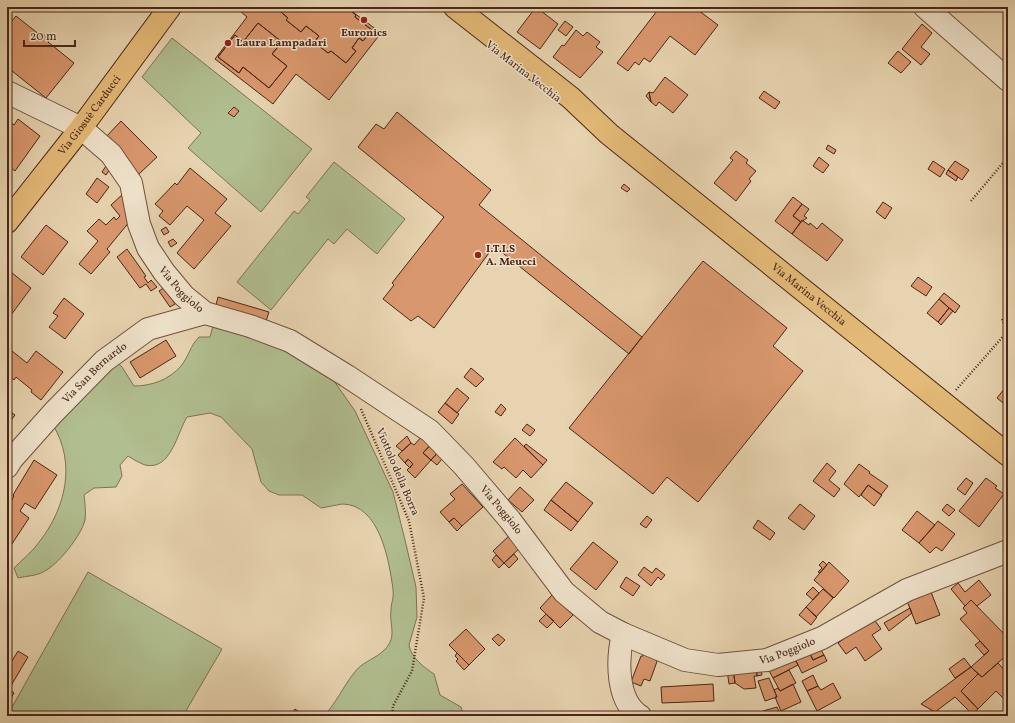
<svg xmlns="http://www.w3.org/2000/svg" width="1015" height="723" font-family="Vollkorn,serif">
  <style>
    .green { fill: #b1be8f; stroke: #7e7254 }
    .building { fill: #d9976d; stroke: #4a2618; fill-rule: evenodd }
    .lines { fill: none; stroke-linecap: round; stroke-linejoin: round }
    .minor-casing { stroke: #71513e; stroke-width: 24 }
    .major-casing { stroke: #4a2618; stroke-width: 24 }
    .path { stroke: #4a2618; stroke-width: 2.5; stroke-dasharray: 1 2; stroke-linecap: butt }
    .minor { stroke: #efe2cb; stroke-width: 22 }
    .major { stroke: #e4ba78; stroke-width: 22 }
    .poi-dot { fill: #8f2418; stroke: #efe2cb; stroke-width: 1.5 }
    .labels { text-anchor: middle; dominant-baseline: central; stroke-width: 3; stroke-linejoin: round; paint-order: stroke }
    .poi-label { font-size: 11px; font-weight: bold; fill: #4a2618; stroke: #efe2cb; text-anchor: start }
    .street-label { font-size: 11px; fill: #4a2618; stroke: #efe2cb }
  </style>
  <rect width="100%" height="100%" fill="#e7d3af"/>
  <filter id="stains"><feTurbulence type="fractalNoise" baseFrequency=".005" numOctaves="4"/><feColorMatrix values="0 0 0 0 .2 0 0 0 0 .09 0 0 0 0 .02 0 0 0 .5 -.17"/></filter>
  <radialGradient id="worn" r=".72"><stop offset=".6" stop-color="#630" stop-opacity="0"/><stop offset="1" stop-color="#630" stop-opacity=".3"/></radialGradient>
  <path class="green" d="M172 38 312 149 261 212 188 148 201 133 142 77Z
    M334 162 405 219 377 254 347 229 334 244 328 239 271 310 237 282 294 211 298 214 310 200 306 197Z
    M214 322 279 342 334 381 355 411 393 492 405 540 416 587 417 617 409 645C411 658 425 668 434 674L440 695 461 707 464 716H395L373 713 368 716H324C336 703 343 687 354 673 361 663 372 660 381 653 399 638 389 628 391 610 391 602 394 600 393 589 389 561 380 504 342 504 335 505 328 507 321 508L302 495H279L269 491 261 482 252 449 221 417 210 413 187 417C177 433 171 471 145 465 139 463 133 459 128 456L120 465 122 476 116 487 94 488 84 495C85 503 86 512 85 520 81 536 58 565 43 572 36 576 26 576 18 578L14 568C23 559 33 551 40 541 66 507 76 463 53 425L114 359 122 367 134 386C151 386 169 380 181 366 189 356 190 346 199 337H210Z
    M88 572 222 649 183 716H7Z"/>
  <path class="building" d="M243 7H275L288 18 286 20 301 32 306 26 319 36 314 42 328 53 331 51 346 63 356 51 352 48 359 38 363 41 372 30 355 17 356 15 346 7 381 33 329 100 296 74 273 104 215 59 247 17 240 11ZM258 23 282 42 272 54 287 66 269 88 243 67 239 73 218 57 235 35 243 42Z
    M275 7H335L340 11 343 7H346L356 15 355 17 372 30 363 41 359 38 352 48 356 51 346 63 331 51 328 53 314 42 319 36 306 26 301 32 286 20 288 18Z
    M335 7H343L340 11Z
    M536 7 558 24 540 49 517 32Z
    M660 7H694L718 25 695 55 670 36 650 62 644 58 639 65 635 62 628 71 617 63Z
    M16 16 40 35 42 33 50 40 48 42 74 63 46 98 7 67V27Z
    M565 21 573 27 566 36 558 30Z
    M258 23 282 42 272 54 287 66 269 88 243 67 239 73 218 57 235 35 243 42Z
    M922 24 932 33 921 47 930 54 921 65 902 49Z
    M576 30 583 36 587 32 600 42 596 47 603 52 580 78 553 57 562 45 564 46Z
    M898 51 911 62 901 73 888 63Z
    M665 77 688 95 673 113 659 102 656 106 651 102 649 92 653 93Z
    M764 91 780 102 775 109 759 98Z
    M649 92 651 102 646 96Z
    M234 107 239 111 234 117 228 113Z
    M397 112 491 190 479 205 642 337 629 354 494 246 434 328 418 316 411 321 383 299 394 285 392 283 444 217 358 147 376 124 384 129Z
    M7 119 14 125 18 119 40 136 15 171 7 165Z
    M121 121 157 157 139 174 104 139Z
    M828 145 836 150 834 154 826 149Z
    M736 151 748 160 746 163 756 171 749 179 751 181 736 201 714 183 733 160 730 158Z
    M819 157 829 165 823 173 813 166Z
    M933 161 945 169 940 177 928 169Z
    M955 161 969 170 962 180 948 170Z
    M106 166 110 169 106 175 102 172Z
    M190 168 227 199 215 213 231 226 194 269 177 253 204 220 187 206 170 225 159 216 163 211 155 204 175 183 177 185Z
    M948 170 958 177 956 181 946 174Z
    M97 178 109 187 97 203 86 194Z
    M624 184 630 189 627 192 621 188Z
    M124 193 135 215 107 249 110 252 91 274 79 264 98 241 87 231 99 219 106 225 114 217 116 220 120 216 111 205Z
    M793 197 802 204 793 216 801 222 792 234 775 221Z
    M883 202 892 208 885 219 876 212Z
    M802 204 809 209 804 216 807 218 801 222 793 216Z
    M802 220 809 225 810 223 817 229 822 223 843 240 827 261 792 234Z
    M46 225 68 242 43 275 21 257Z
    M166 227 169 232 164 235 161 230Z
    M173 239 177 243 171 247 168 242Z
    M127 249 146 276 144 277 148 283 151 280 157 287 151 291 146 284 140 288 117 257Z
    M703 261 787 328 773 346 803 371 698 502 667 477 653 494 569 428Z
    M7 269 31 288 11 315 7 312Z
    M918 277 932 287 926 296 911 286Z
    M165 287 175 304 170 307 159 291Z
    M944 293 960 306 955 313 939 299Z
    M218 297 269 312 266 321 216 305Z
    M64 298 84 314 65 339 49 327 58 316 53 313Z
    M939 299 949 308 938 322 927 313Z
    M949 308 953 311 941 325 938 322Z
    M166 340 176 356 140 378 130 362Z
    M7 347 27 363 36 351 63 372 41 400 31 392 32 390 16 377 14 380 7 374Z
    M471 368 484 379 476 387 464 377Z
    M1008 384V407L997 398Z
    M457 388 469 398 457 413 445 403Z
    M445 403 459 414 452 424 438 412Z
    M501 404 506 409 501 416 495 412Z
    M7 409 15 415 7 426Z
    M527 424 535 430 530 436 522 430Z
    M425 433 434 441 423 453 431 460 415 478 407 470 413 464 408 459 405 463 398 455 411 443 414 445Z
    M407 436 411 443 402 451 396 446Z
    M515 438 543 465 531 478 523 470 516 478 504 467 502 469 493 462Z
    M434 441 442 448 431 460 423 453Z
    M526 444 547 460 543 465 524 446Z
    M442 448 447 453 437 465 431 460Z
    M408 459 413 464 410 468 405 463Z
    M34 460 57 475 35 509 25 503 20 511 29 518 8 550 7 549V503L9 505 14 496 13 495Z
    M827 463 836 471 829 480 840 489 834 497 813 481Z
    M859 464 870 472 869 473 888 486 881 495 868 485 859 497 844 484Z
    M966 478 973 483 965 495 957 489Z
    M986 478 997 486 995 488 1004 494 979 527 959 511Z
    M566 482 593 503 578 522 551 500Z
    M462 484 483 507 462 526 454 518 449 522 440 512 455 499 450 494Z
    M868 485 882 495 874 506 861 495Z
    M520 487 534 500 522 512 508 500Z
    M551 500 578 522 571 531 544 510Z
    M800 504 815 516 804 530 788 518Z
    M947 504 955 510 949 516 942 510Z
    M917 511 935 525 919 543 902 530Z
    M647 516 652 520 646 528 640 524Z
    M454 518 462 526 457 531 449 522Z
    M758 520 775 533 770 540 753 528Z
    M938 521 955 534 942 551 936 547 930 553 919 543Z
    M512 533 523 545 504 563 493 551Z
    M593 542 618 562 596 590 570 569Z
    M514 554 518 559 509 568 504 563Z
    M496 555 504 563 499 568 492 560Z
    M823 561 827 565 820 573 818 572 822 568 819 565Z
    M829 562 849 581 834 598 814 580Z
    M644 567 652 573 656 568 665 575 661 580 658 577 651 586 638 575Z
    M626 577 640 586 633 596 620 587Z
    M979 580 991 595 977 606 971 600 965 606 951 589 958 583 965 592Z
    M813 587 819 593 813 600 806 594Z
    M823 589 833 598 816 617 806 607Z
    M931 592 940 615 916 624 907 601Z
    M552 595 573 615 560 628 540 608Z
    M971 600 1008 638V654L982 677 971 667 989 651 960 619 967 613 963 608Z
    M806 607 817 617 811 625 799 615Z
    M910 608 912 613 889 631 884 623Z
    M546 614 554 621 547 628 539 621Z
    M873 618 881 629 872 635 882 649 865 661 856 647 846 654 838 643Z
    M466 629 485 649 469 665 449 645Z
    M498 634 505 640 499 646 492 639Z
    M980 641 989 651 984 655 975 645Z
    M817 643 824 655 813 660 807 648Z
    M646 648 660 653 650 681 644 679 641 686 631 682 641 656H643Z
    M807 648 813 660 824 655 827 661 802 673 793 655Z
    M18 651 28 657 9 689 14 693 7 705V669Z
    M457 653 469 665 464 670 456 661 458 659 455 656Z
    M793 655 798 665 773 678 767 667Z
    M964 658 971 667 955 678 949 669Z
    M998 663 1008 674V694L1003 698 996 691 978 709 961 691 978 674 982 677Z
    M760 664 762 675 757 676 756 665Z
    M756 665 757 676H754L756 688 744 689 735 683 733 669Z
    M971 667 978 674 961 691 978 709 972 714 955 697 935 712 921 704Z
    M733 669 735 683 729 684 727 670Z
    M789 670 796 683 780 691 773 678Z
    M813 675 818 686 807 691 802 681Z
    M769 678 777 697 765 701 758 681Z
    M833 683 841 698 817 711 807 691 818 686 821 690Z
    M713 684 714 701 662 703 661 687Z
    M793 684 801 702 781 711 775 697H777L774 690 778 688 780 691Z
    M777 707 781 716H766L763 711Z
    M295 709 305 716H290Z"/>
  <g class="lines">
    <defs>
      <g id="minor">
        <path d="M925 7 1008 80"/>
        <path id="s1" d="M7 92 81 128 111 154 131 183 139 224 148 248 164 272 184 296 205 313 250 326 290 341 347 376 430 431 464 466 510 520 564 592 600 622 623 634 685 660 718 665 767 660 822 638 907 590 1008 551"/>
        <path id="s2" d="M7 467 12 459 53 413 104 361 148 329 205 313"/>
        <path d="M623 634C617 659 616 701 640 716"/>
      </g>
      <g id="major">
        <path id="s3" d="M455 7 571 98 609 134 1008 455"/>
        <path id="s4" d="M7 222 81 128 170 7"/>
      </g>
    </defs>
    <use href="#minor" class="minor-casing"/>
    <use href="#major" class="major-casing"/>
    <path class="path" d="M971 201 1008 157
      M956 390 1007 332 1002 319
      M361 409 409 521 424 598 412 671 393 706 392 716"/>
    <use href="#minor" class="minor"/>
    <use href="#major" class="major"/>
  </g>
  <g class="poi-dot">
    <circle cx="364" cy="20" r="4"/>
    <circle cx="228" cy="43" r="4"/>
    <circle cx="478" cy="255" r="4"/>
  </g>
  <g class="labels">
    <g class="poi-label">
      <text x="364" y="33" text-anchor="middle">Euronics</text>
      <text x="236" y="43">Laura Lampadari</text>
      <text x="486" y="249">I.T.I.S<tspan x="486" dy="13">A. Meucci</tspan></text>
    </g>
    <g class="street-label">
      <text transform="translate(523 72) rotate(38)">Via Marina Vecchia</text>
      <text stroke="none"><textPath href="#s4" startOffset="135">Via Giosuè Carducci</textPath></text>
      <text stroke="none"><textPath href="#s1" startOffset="278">Via Poggiolo</textPath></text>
      <text stroke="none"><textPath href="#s3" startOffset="456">Via Marina Vecchia</textPath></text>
      <text stroke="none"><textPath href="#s2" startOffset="129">Via San Bernardo</textPath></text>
      <text transform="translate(397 472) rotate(67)">Viottolo della Borra</text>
      <text stroke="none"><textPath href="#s1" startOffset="674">Via Poggiolo</textPath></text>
      <text stroke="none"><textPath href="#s1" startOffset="1022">Via Poggiolo</textPath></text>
    </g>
  </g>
  <rect width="1015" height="723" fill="none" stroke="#e7d3af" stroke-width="24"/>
  <rect x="8" y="8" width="999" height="707" fill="none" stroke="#4a2618" stroke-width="2"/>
  <rect x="12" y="12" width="991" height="699" fill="none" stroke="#4a2618"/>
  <path d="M24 40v6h51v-6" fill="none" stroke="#4a2618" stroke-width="2"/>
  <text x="30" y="40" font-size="12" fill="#4a2618" stroke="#efe2cb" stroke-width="3" paint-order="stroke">20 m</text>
  <rect width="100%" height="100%" filter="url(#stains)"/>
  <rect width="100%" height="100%" fill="url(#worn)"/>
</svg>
